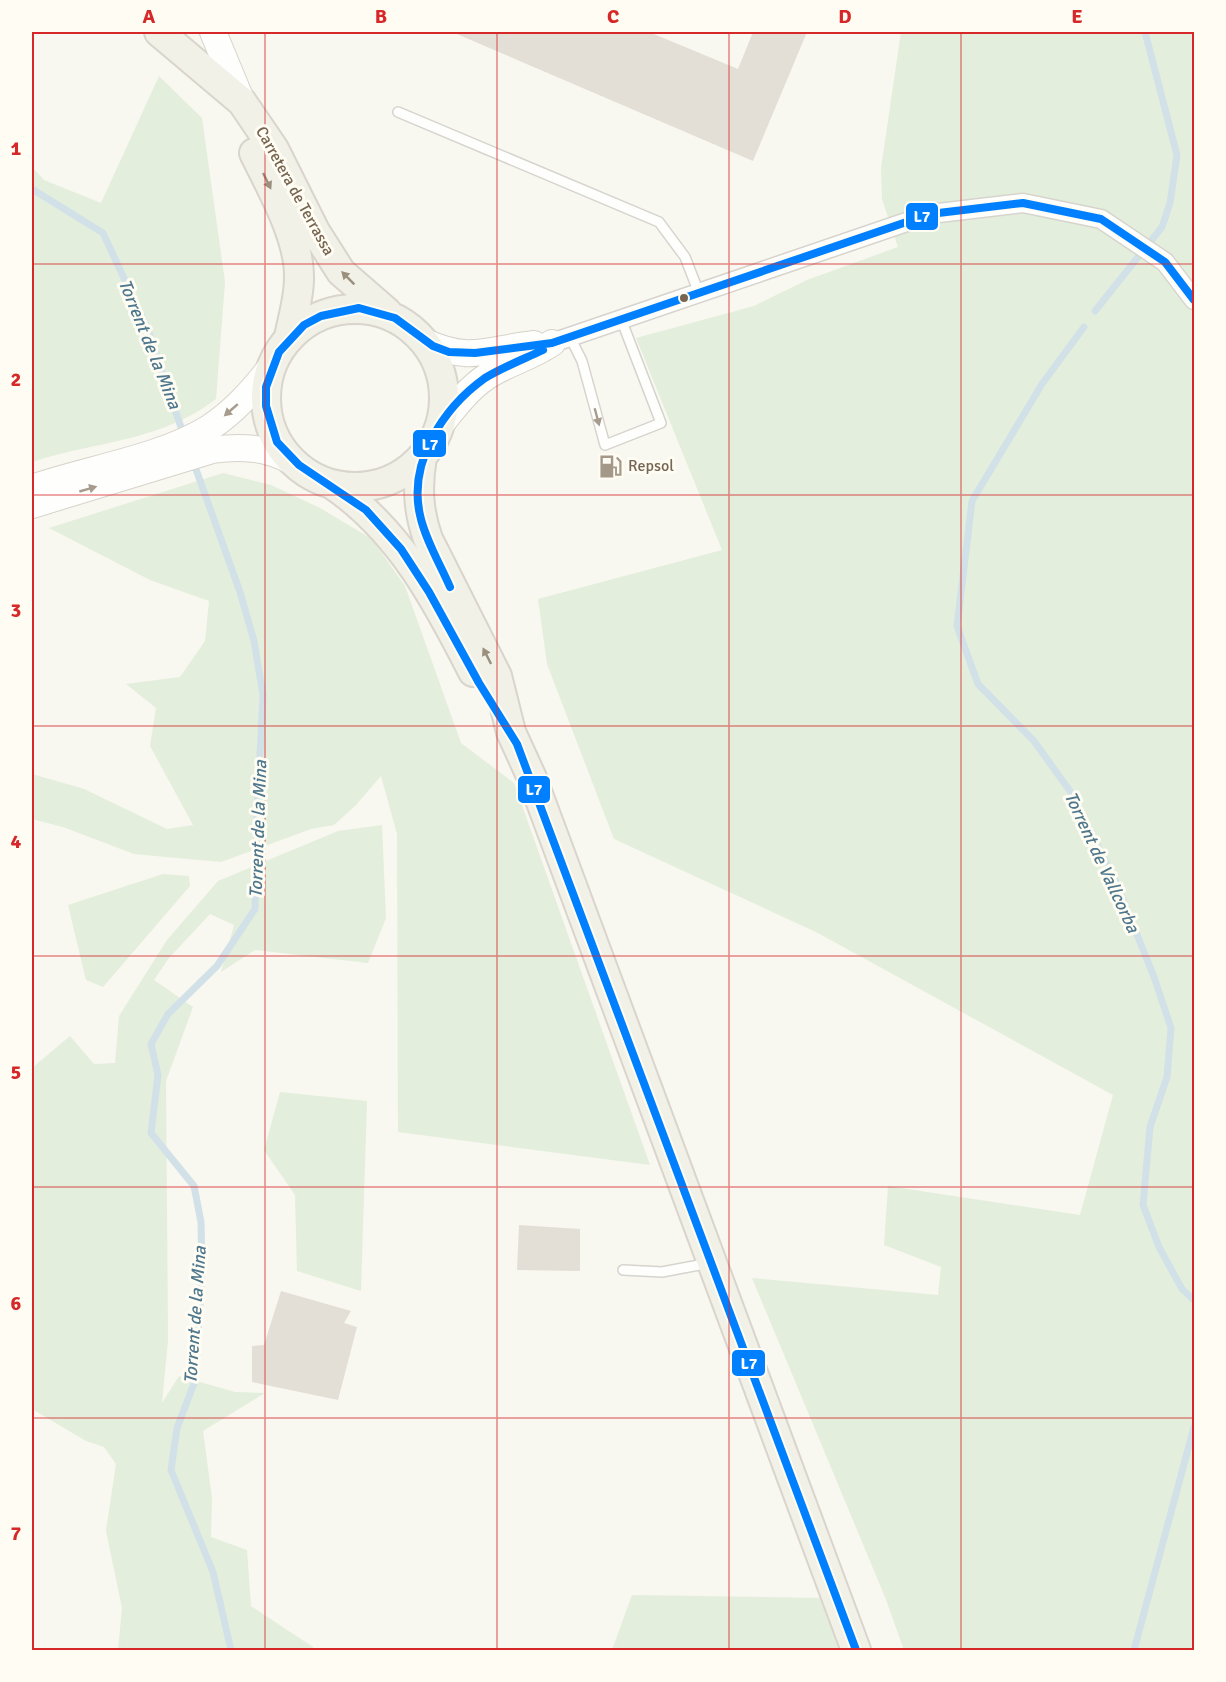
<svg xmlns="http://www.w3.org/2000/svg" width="1226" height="1682" font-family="Signika,sans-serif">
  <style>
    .green { fill: #e3efdc }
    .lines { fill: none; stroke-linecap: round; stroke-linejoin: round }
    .stream { stroke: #d2e1e8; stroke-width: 7 }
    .building { fill: #e4dfd6 }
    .lane-casing { stroke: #d7d4ce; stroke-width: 12 }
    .street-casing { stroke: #d7d4ce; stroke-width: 21 }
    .secondary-casing { stroke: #d6d3ca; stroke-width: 28 }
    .primary-casing { stroke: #d9d4cc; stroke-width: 32 }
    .lane { stroke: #fefefd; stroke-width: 9 }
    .street { stroke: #fefefd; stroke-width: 18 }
    .secondary { stroke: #fefefd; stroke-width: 26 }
    .primary { stroke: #f2f1e8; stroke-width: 28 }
    .bus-1-casing { stroke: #fefcf3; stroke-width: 12 }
    .bus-1 { stroke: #0080fe; stroke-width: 8 }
    .oneway { fill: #9b8f7e }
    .oneway2 { fill: #a69b8d }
    .grid { fill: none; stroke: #d62828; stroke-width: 1.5; stroke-opacity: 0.55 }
    .bus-dot { fill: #766550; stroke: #fefcf3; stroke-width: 2 }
    .labels { text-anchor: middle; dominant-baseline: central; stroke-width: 6; stroke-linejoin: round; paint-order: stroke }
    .street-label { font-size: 16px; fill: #766550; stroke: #fefcf3 }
    .poi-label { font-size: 16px; fill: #766550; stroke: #fefcf3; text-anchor: start }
    .water-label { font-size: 18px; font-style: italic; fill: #4e778e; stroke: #fefcf3 }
    .line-badge { stroke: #fefcf3; stroke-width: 2 }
    .badge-label { font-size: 16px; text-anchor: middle; font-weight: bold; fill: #fff }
    .neatline { fill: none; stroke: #d62828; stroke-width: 2 }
    .grid-label { font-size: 20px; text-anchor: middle; font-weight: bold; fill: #d62828 }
  </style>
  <rect width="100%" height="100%" fill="#f8f7f0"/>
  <path class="green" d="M901 32H1194V1650H904L885 1597 752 1278 938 1295 941 1267 884 1245 888 1186 1080 1215 1113 1095 816 932 614 839 547 664 538 599 722 550 636 338 754 306 807 280 898 247 882 199 881 168Z
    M159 76 202 118 225 282 216 399C160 442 96 441 32 462V167L44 180 101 203Z
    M223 473 271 485 320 508 372 539 405 586 461 743 514 783 650 1165 398 1132 397 834 381 776 356 805 334 825 311 829 221 862 134 854 63 827 32 819V774L84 789 167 829 193 825 150 746 156 708 126 684 180 677 205 641 209 601 150 580 49 528Z
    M382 825 386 918 368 963 255 950 221 972 234 925 210 914 169 958 154 980 193 1007 166 1081 168 1340 162 1403 179 1376 235 1392 265 1393 203 1431 212 1498 211 1537 247 1550 251 1606 313 1647V1650H118L122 1608 106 1531 116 1464 104 1447 86 1441 32 1409V1068L70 1036 94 1064 115 1063 119 1016 167 940 218 881 338 831Z
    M163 874 189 876 190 886 103 987 86 980 68 905Z
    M280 1092 367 1101 361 1291 297 1271 295 1195 264 1150Z
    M632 1595 822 1598 841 1650H612Z"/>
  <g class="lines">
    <path class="stream" d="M32 189 103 233 148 330 184 436
      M1095 311 1162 227 1170 203 1177 155 1145 32
      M1084 327 1042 384 972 501 957 626 978 684 1034 741 1070 791 1116 882 1154 977 1171 1028 1167 1077 1150 1127 1143 1205 1159 1247 1182 1289 1194 1300
      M193 461 240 592 254 641 263 695 257 815 255 909 217 966 168 1014 151 1044 158 1075 151 1133 194 1186 201 1222 202 1272 195 1381 177 1428 171 1470 213 1572 231 1650
      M1134 1650 1194 1427"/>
  </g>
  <path class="building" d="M452 32H649L738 69 753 32H807L753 161Z
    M519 1225 580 1229V1271L517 1270Z
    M281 1291 351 1311 344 1323 357 1327 338 1400 252 1382V1346L264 1345Z"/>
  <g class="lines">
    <defs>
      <path id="lane" d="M398 112 659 222 685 257 699 293
        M570 337 582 361 605 445 661 423 621 319
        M623 1270 662 1272 710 1263"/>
      <path id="street" d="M552 343 930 214 1023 203 1101 219 1165 262 1194 300"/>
      <path id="secondary" d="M213 32 242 102
        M425 342C471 363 488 349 534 344
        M441 424C454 408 468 389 486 377 507 363 530 358 552 343
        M32 488C86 469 161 458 209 428 234 412 253 390 271 367
        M32 505 212 450C240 446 266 447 291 461"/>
      <path id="primary" d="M159 32 242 102 274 149 315 231 341 272 387 312
        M254 153C271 188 300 238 299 278 299 298 293 317 289 337
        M266 398a89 89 0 1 1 178 0a89 89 0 1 1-178 0Z
        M422 457C417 486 418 511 428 539L497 676 511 732 532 778 856 1650
        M333 485C400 531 437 601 473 672"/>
    </defs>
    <use href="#lane" class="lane-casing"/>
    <use href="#street" class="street-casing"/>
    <use href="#secondary" class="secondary-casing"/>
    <use href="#primary" class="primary-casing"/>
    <use href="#lane" class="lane"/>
    <use href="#street" class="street"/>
    <use href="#secondary" class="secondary"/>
    <use href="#primary" class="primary"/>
    <defs>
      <path id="bus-1" d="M450 587C440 564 425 539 420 515 408 462 443 408 485 378 503 367 524 359 543 350
        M856 1650 517 744 479 683 429 592 401 549 366 510 299 465 277 442 266 406V387L279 352 304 325 321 316 359 308 395 318 433 346 449 352 475 353 552 343 930 214 1023 203 1101 219 1165 262 1194 300"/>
    </defs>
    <use href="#bus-1" class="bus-1-casing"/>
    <use href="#bus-1" class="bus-1"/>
  </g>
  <defs><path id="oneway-solid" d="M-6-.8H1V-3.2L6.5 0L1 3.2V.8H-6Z" transform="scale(1.5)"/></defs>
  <g class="oneway">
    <use href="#oneway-solid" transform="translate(267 181) rotate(64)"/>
    <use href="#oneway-solid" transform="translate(348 278) rotate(-135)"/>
    <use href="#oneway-solid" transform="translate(487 656) rotate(-117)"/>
  </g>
  <g class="oneway2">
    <use href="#oneway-solid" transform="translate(231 410) rotate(139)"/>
    <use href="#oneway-solid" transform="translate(597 417) rotate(75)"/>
    <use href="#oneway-solid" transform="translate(88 489) rotate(-16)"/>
  </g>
  <path class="grid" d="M265 32V1650M497 32V1650M729 32V1650M961 32V1650M32 264H1194M32 495H1194M32 726H1194M32 956H1194M32 1187H1194M32 1418H1194"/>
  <defs>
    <symbol id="fuel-bare" viewBox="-9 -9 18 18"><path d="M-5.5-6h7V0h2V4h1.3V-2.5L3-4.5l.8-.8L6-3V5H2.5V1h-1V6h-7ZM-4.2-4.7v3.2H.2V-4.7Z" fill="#a49888" stroke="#fefcf3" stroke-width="2.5" paint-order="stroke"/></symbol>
  </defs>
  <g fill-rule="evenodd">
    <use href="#fuel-bare" x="594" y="450" width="33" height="33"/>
  </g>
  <circle class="bus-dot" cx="684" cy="298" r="5"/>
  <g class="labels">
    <g class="street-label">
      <text transform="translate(295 191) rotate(61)">Carretera de Terrassa</text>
    </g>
    <g class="poi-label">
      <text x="628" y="466">Repsol</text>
    </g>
    <g class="water-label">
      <text transform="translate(150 344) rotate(68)">Torrent de la Mina</text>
      <text transform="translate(258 829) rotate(-88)">Torrent de la Mina</text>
      <text transform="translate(1102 862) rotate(65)">Torrent de Vallcorba</text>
      <text transform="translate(195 1315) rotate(-86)">Torrent de la Mina</text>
    </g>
  </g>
  <g class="line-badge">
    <rect x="905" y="202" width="34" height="29" rx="6" fill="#0080fe"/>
    <rect x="412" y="429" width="35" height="29" rx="6" fill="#0080fe"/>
    <rect x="517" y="775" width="34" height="29" rx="6" fill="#0080fe"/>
    <rect x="731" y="1349" width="35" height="28" rx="6" fill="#0080fe"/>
  </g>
  <g class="badge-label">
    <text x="922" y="222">L7</text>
    <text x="430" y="450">L7</text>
    <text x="534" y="795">L7</text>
    <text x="749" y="1369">L7</text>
  </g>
  <rect width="1226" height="1682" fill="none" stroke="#fefcf3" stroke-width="66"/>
  <rect x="33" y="33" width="1160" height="1616" class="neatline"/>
  <g class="grid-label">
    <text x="149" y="23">A</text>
    <text x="381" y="23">B</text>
    <text x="613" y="23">C</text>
    <text x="845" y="23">D</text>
    <text x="1077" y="23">E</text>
    <text x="16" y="155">1</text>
    <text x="16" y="386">2</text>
    <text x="16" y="617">3</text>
    <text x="16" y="848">4</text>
    <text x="16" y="1079">5</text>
    <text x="16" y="1310">6</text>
    <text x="16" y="1540">7</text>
  </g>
</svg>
